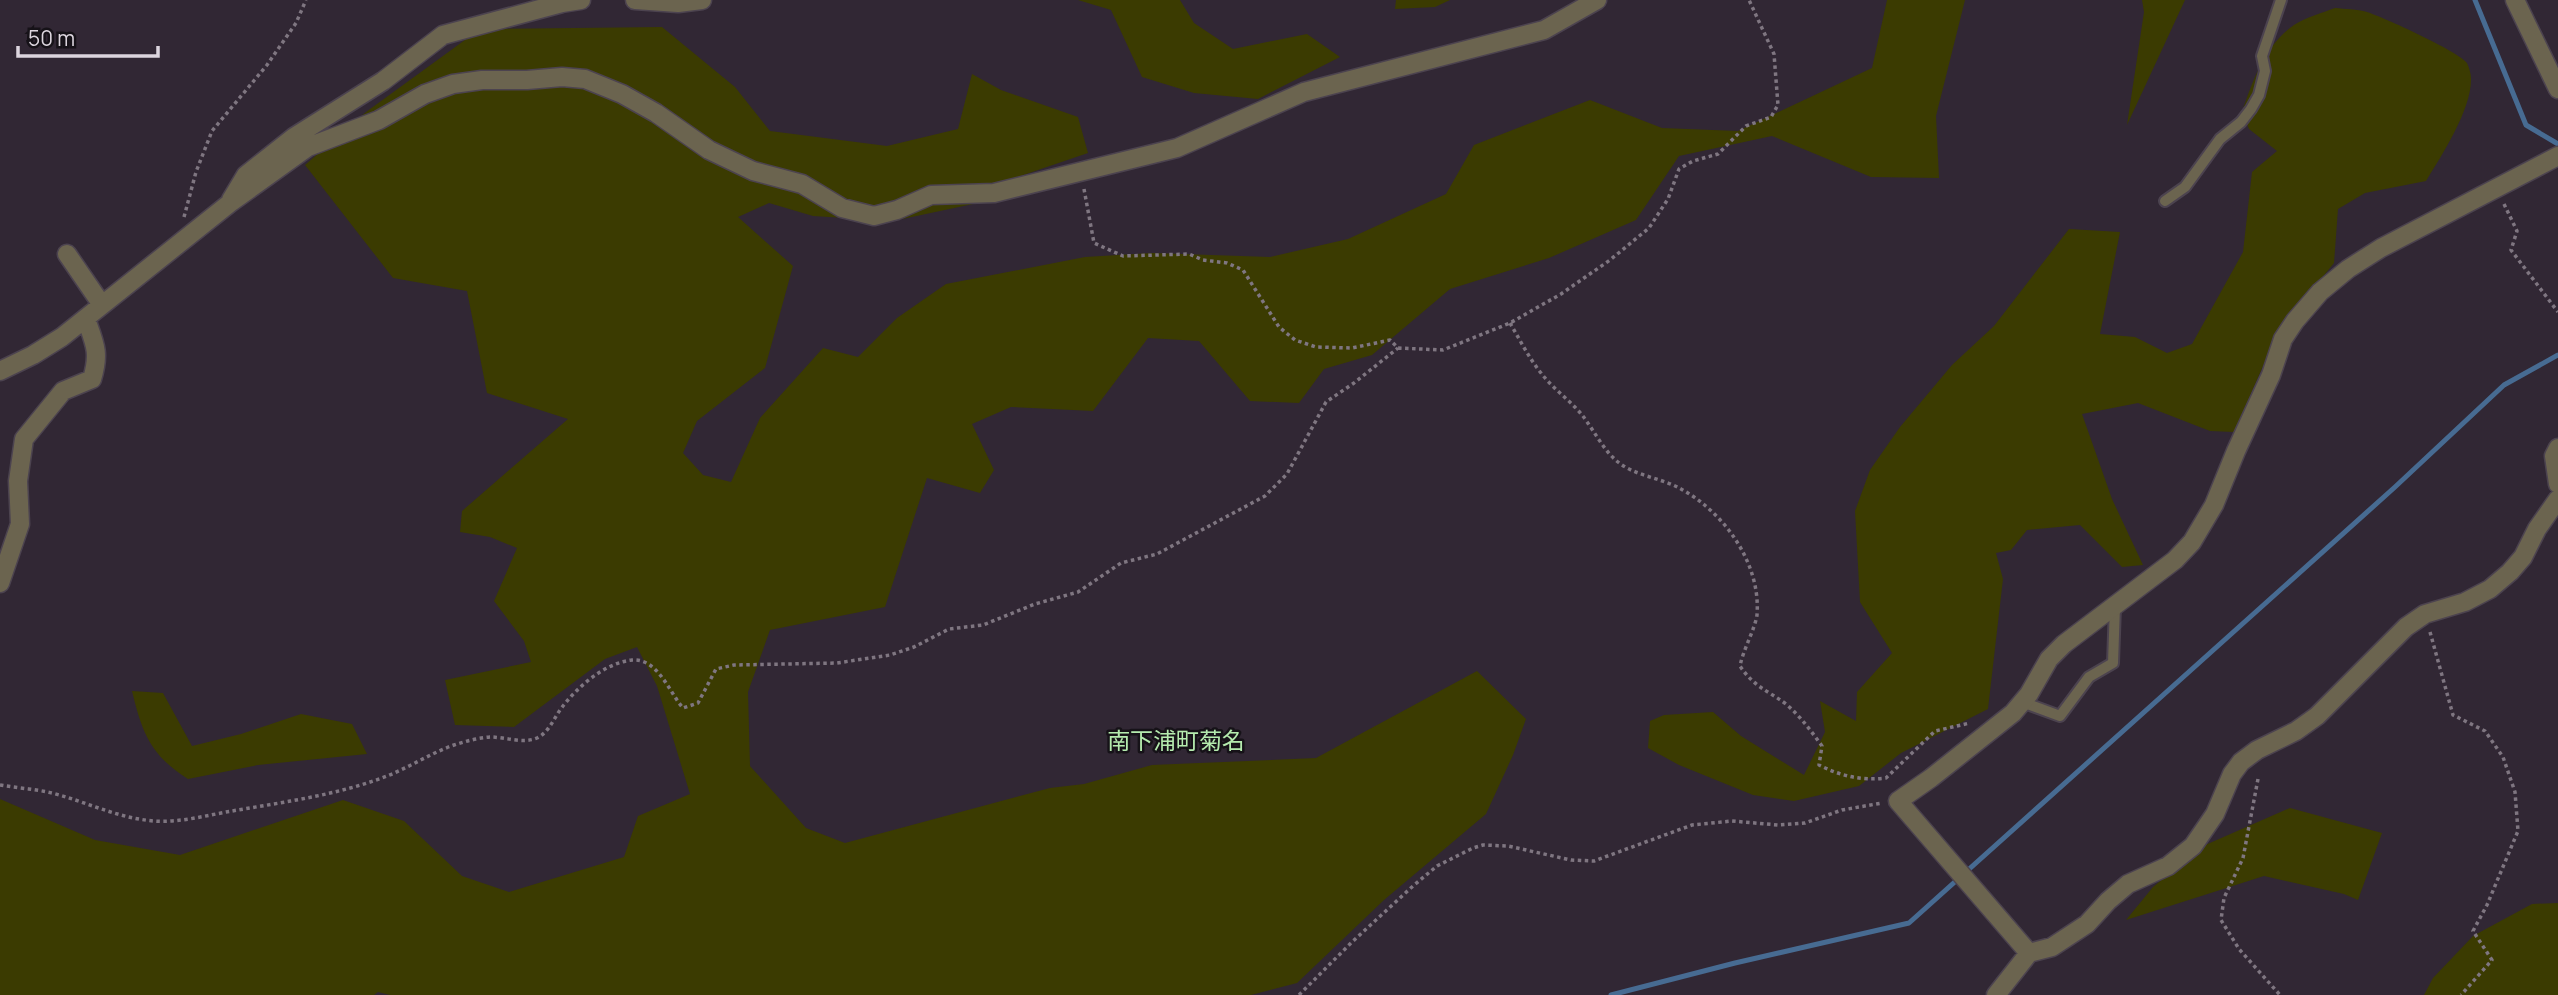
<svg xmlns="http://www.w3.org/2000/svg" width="2558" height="995" font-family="Manrope,'Noto Sans JP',sans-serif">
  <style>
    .green { fill: #3b3b01 }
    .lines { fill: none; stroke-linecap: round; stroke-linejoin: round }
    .stream { stroke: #476b92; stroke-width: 5 }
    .lane-casing { stroke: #4c434f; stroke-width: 14 }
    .street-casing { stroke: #4c434f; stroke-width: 21 }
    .path { stroke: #7f7681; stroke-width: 3.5; stroke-dasharray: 3.5 3.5; stroke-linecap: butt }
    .lane { stroke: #6b644f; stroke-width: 10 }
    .street { stroke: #6b644f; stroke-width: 18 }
    .labels { text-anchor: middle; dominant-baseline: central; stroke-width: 5; stroke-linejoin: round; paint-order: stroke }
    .quarter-label { font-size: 23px; fill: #b5ebae; stroke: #161218 }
  </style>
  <rect width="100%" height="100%" fill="#312734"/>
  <path class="green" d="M1078 0H1180L1194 23 1233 49 1307 34 1340 57 1258 99 1194 93 1142 77 1111 10Z
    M1396 0H1450L1435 7 1395 9Z
    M1887 0H1965L1936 116 1939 178 1871 177 1772 136 1679 156 1636 220 1549 258 1450 289 1372 355 1324 369 1299 403 1250 401 1199 341 1148 338 1093 411 1011 407 972 424 994 470 980 493 927 478 885 607 770 630 748 692 750 766 806 828 845 843 1050 788 1084 784 1152 765 1316 758 1477 671 1526 719 1513 755 1486 814 1384 900 1297 983 1251 995H390L378 992 374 995H0V799L95 840 180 855 343 800 404 821 462 876 509 892 624 857 638 816 690 794 657 686 637 647 605 659 514 727 455 725 445 680 531 662 524 641 494 601 517 548 490 537 460 532 462 511 568 419 487 393 467 291 393 278 305 165 366 112 480 29 662 27 735 87 770 131 887 146 958 129 972 74 1001 90 1078 117 1088 153 997 184 973 204 893 221 813 216 769 203 738 217 793 266 765 368 697 421 683 453 703 475 731 482 760 418 823 348 858 357 897 318 946 284 1085 257 1152 253 1270 257 1348 239 1446 194 1474 145 1590 100 1662 128 1738 131 1872 68Z
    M2142 0H2185L2127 125 2144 12Z
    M2335 8C2345 9 2357 9 2367 12 2383 17 2458 51 2467 63 2469 67 2471 74 2471 78 2472 109 2442 155 2426 181L2365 193 2338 209 2334 263 2278 332 2234 432 2210 431 2138 403 2082 414 2112 499 2143 565 2122 567 2080 525 2027 530 2011 550 1996 553 2003 579 1988 709 1901 753 1859 786 1794 801 1753 795 1679 765 1648 748 1650 721 1664 715 1713 712 1741 736 1804 775 1825 732 1820 701 1856 721 1857 692 1892 653 1860 602 1855 511 1870 470 1900 427 1952 365 1994 326 2069 229 2120 232 2100 334 2135 337 2167 353 2192 344 2243 252 2252 172 2277 151 2249 129 2242 112C2253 80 2265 45 2294 25 2306 17 2322 13 2335 8Z
    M132 691 163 693 192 746 241 734 301 714 352 724 367 754 258 765 188 779C150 755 142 732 132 691Z
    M2290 808 2382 833 2358 900 2344 894 2264 876 2126 920 2153 887 2203 846Z
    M2558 903V995H2424L2433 978 2473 936 2532 904Z"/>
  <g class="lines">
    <path class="stream" d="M2475 0 2526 125 2558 144
      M1611 995 1735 963 1909 923 2395 487 2504 385 2558 355"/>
    <defs>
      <path id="lane" d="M2165 201 2185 187 2220 139 2241 122 2251 109 2259 95 2265 71 2262 56 2281 0
        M2022 702 2060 716 2089 677 2113 663 2115 606"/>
      <path id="street" d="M635 0 678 3 702 0
        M2515 0 2558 89
        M231 200 246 175 294 137 383 81 443 35 562 3 581 0
        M67 254 102 305
        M0 371 33 355 62 337 230 203 308 147 379 120 425 94 453 84 482 80H527L562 77 585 79 622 94 656 113 709 150 753 171 802 184 842 208 874 216 897 210 931 195 994 193 1177 148 1304 92 1544 30 1597 0
        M2558 448 2554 456 2558 484
        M0 583 20 524 18 481 24 439 63 391 92 379C100 353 95 344 86 319
        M2029 953 1898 801 1931 778 2013 713 2029 694 2049 659 2064 644 2175 560 2192 542 2214 505 2236 451 2271 375 2283 339 2295 321 2320 292 2348 269 2381 248 2558 156
        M1996 995 2029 953 2052 947 2087 924 2108 901 2128 884 2168 866 2193 846 2215 814 2232 774 2241 762 2257 750 2296 731 2317 716 2406 627 2425 614 2465 602 2490 589 2510 572 2523 557 2537 529 2558 499"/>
    </defs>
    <use href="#lane" class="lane-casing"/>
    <use href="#street" class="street-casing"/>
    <path class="path" d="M1084 189 1094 243 1123 256 1189 254 1203 260 1227 263 1243 270 1279 327 1295 340 1316 347 1352 348 1390 340 1398 348 1443 350 1510 323 1561 294 1610 260 1649 228 1668 199 1679 169 1693 161 1718 154 1746 126 1771 117 1778 105 1774 54 1749 0
      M2504 204 2517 231 2511 250 2558 312
      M184 217 196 172 212 131 267 65 296 23 306 0
      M1510 323C1520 340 1529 358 1541 373 1553 389 1570 400 1582 415 1594 430 1603 450 1618 462 1635 476 1662 478 1681 489 1725 513 1761 564 1757 615 1755 629 1743 650 1740 666 1754 687 1767 690 1786 704 1801 717 1811 731 1822 746L1819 765C1841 776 1861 781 1886 778L1935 731 1970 723
      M2430 632 2453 715 2485 731 2503 757 2515 792 2518 831 2487 905 2473 931 2492 960 2461 995
      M2258 779 2243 858 2224 898 2221 920 2239 949 2280 995
      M0 785C17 788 35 789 52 793 87 802 117 818 154 821 179 823 208 815 232 811 284 802 338 795 387 776 410 767 431 753 454 745 466 741 478 738 490 737 505 737 523 744 537 738 549 732 553 720 560 710 576 688 604 663 632 660 658 658 669 692 683 708L698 703 716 669 734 665 837 663 890 655 914 647 949 629 983 625 1035 604 1078 592 1121 563 1157 554 1265 496 1287 474 1326 402 1354 383 1398 348
      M1299 995 1352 942 1413 886 1437 866 1473 848 1483 845 1508 846 1571 860 1594 861 1692 825 1732 821 1778 825 1805 823 1842 810 1882 803"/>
    <use href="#lane" class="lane"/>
    <use href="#street" class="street"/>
  </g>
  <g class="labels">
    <g class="quarter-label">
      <text x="1176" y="740">南下浦町菊名</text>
    </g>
  </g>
  <path d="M18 46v10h140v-10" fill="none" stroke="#dcd5de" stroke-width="3.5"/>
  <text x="28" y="46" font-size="21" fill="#dcd5de" stroke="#161218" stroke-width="5" paint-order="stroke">50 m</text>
</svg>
